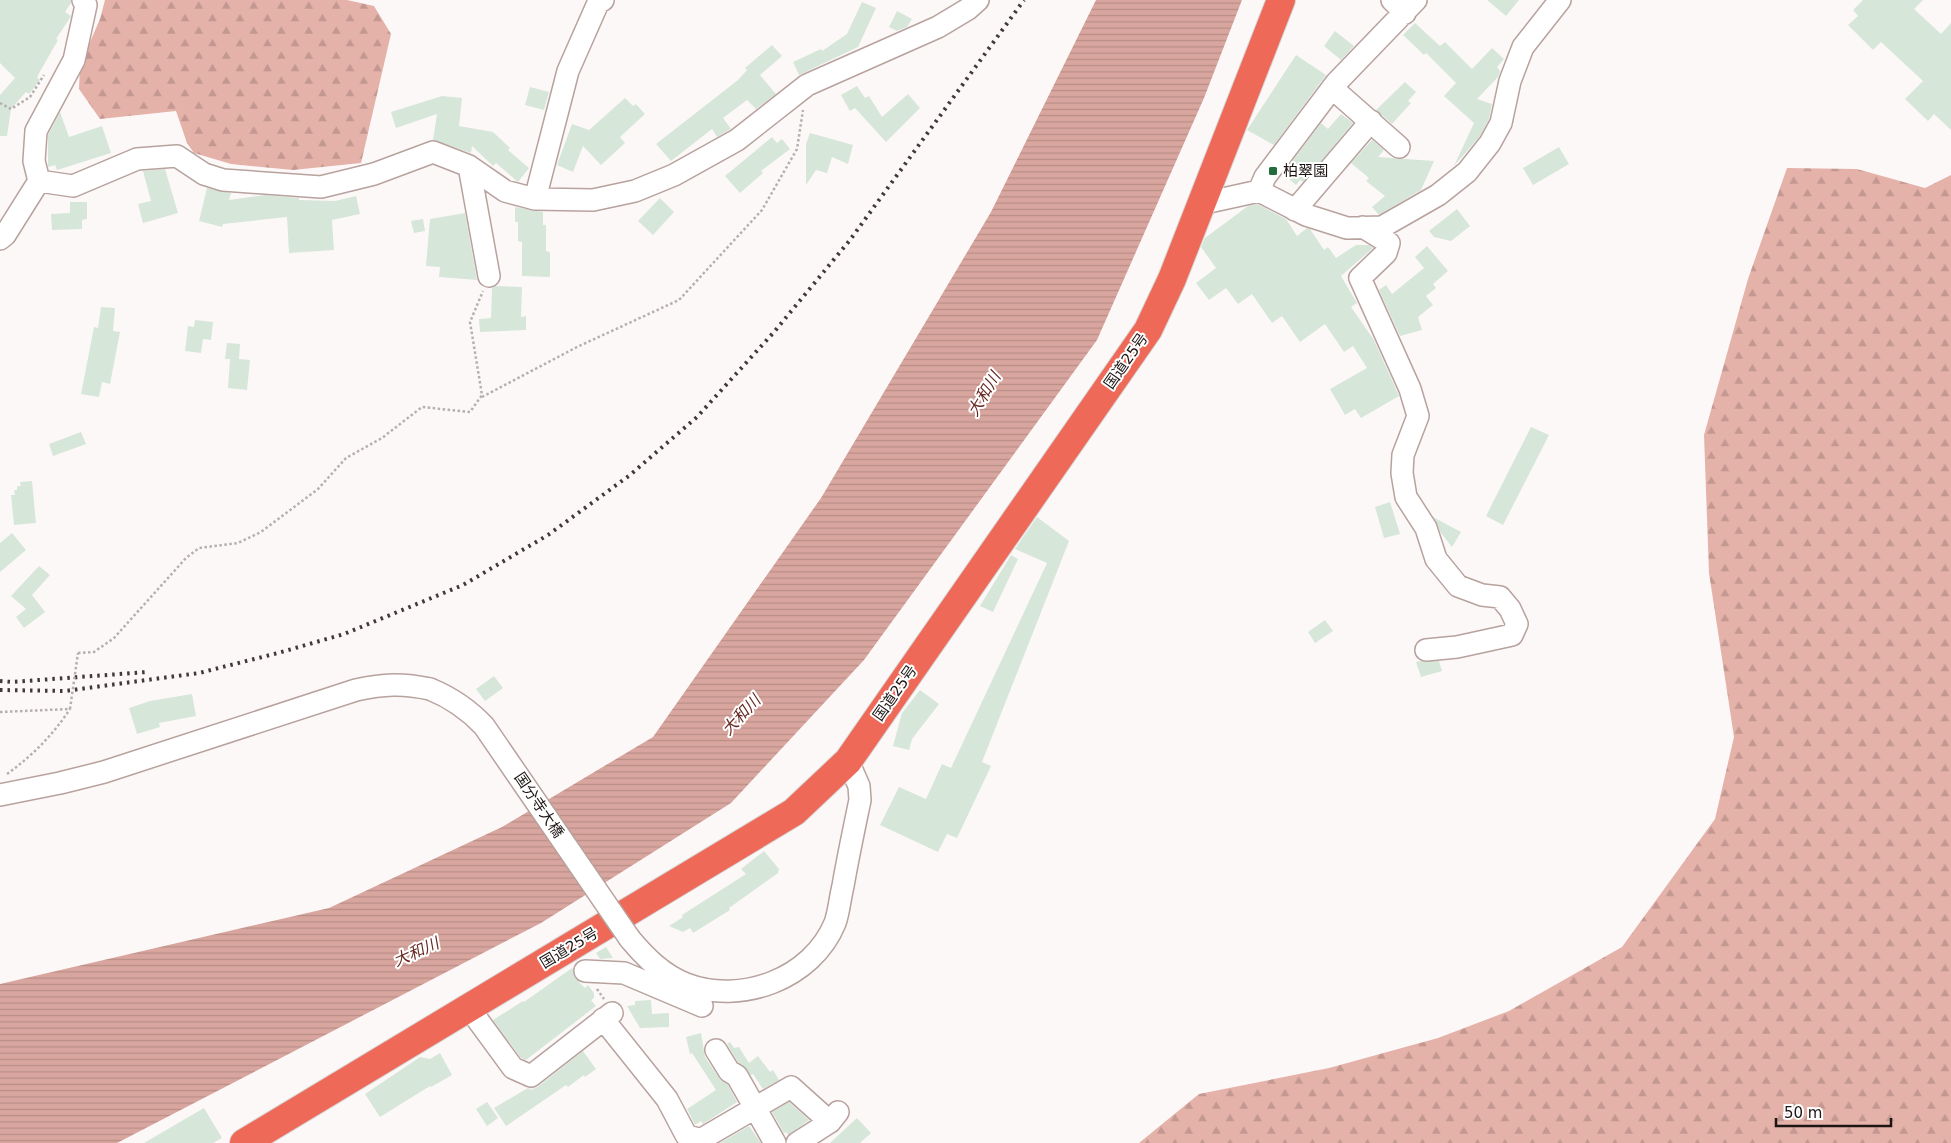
<svg xmlns="http://www.w3.org/2000/svg" width="1951" height="1143" font-family="'DejaVu Sans','Noto Sans JP',sans-serif">
  <style>
    .forest { fill: url(#forest-firs) }
    .water { fill: url(#water-rules) }
    .building { fill: #d6e6d9 }
    .lines { fill: none; stroke-linecap: round; stroke-linejoin: round }
    .minor-casing { stroke: #b7a29e; stroke-width: 24 }
    .highway-casing { stroke: #d6d5d5; stroke-width: 30 }
    .path { stroke: #b5afaf; stroke-width: 2.5; stroke-dasharray: 2.5 2.5; stroke-linecap: butt }
    .minor { stroke: #fff; stroke-width: 21 }
    .highway { stroke: #ee6957; stroke-width: 28 }
    .rail { stroke: #413939; stroke-width: 4; stroke-dasharray: 2.5 5; stroke-linecap: butt }
    .minor-bridge-casing { stroke: #b7a29e; stroke-width: 24; stroke-linecap: butt }
    .path-bridge { stroke: #b5afaf; stroke-width: 2.5; stroke-dasharray: 2.5 2.5; stroke-linecap: butt }
    .minor-bridge { stroke: #fff; stroke-width: 21 }
    .poi-dot { fill: #226d3b; stroke: #fff; stroke-width: 2 }
    .labels { text-anchor: middle; dominant-baseline: central; stroke-width: 4; stroke-linejoin: round; paint-order: stroke }
    .poi-label { font-size: 15px; fill: #1d1514; stroke: #fff; text-anchor: start }
    .street-label { font-size: 15px; fill: #1d1514; stroke: #fff }
    .water-label { font-size: 16px; font-style: italic; fill: #672a22; stroke: #fff }
  </style>
  <defs>
    <pattern id="forest-firs" width="22" height="20" patternUnits="userSpaceOnUse" patternTransform="scale(1.25)"><rect width="22" height="20" fill="#e4b2a9"/><path d="M5 1l3.5 6h-7zM16 11l3.5 6h-7z" fill="#c39891"/></pattern>
    <pattern id="water-rules" width="6" height="5" patternUnits="userSpaceOnUse" patternTransform="scale(1.25)"><rect width="6" height="5" fill="#d8a69e"/><path d="M0 2.5h6" fill="none" stroke="#b98e87"/></pattern>
  </defs>
  <rect width="100%" height="100%" fill="#fdf8f8"/>
  <path class="forest" d="M105 0H347L374 6 391 34 361 163 293 170 231 164 194 153 187 143 176 111 100 119 79 89 80 65 100 19Z
    M1787 168 1857 169 1925 188 1951 175V1143H1139L1199 1094 1329 1068 1438 1038 1509 1011 1622 947 1715 819 1734 737 1709 573 1704 435 1748 279Z"/>
  <path class="water" d="M1096 0H1242L1204 98 1097 340 864 660 731 803 541 923 117 1143H0V984L329 908 502 827 653 737 821 498 991 212Z"/>
  <path class="building" d="M0 0H71V3L65 12 71 16 70 18 56 39 58 40 37 77 40 80 29 94 26 92 11 109 7 136H0V95L15 78 0 63Z
    M1487 0H1519L1506 16Z
    M1863 0H1923L1914 9 1941 34 1951 23V130L1934 114 1928 121 1905 99 1923 81 1881 42 1873 50 1848 25 1858 16 1853 10Z
    M862 2 876 8 858 47 799 75 793 62 821 49 822 51 847 34Z
    M897 11 912 19 907 27 897 31 889 27Z
    M1415 23 1440 46 1445 42 1472 69 1492 48 1504 59 1497 67 1500 71 1498 77 1477 99 1492 104 1489 119 1480 136 1454 166 1474 123 1444 96 1456 83 1426 53 1424 55 1403 35Z
    M1335 31 1354 46 1341 60 1324 46Z
    M772 45 782 56 760 75 776 94 756 109 747 100 723 118 731 129 717 137 712 129 671 161 656 144 738 80 747 70 745 68Z
    M1296 55 1326 75 1274 145 1247 130Z
    M1405 82 1416 92 1408 101 1411 103 1392 124 1376 110Z
    M857 86 865 98 869 96 882 117 908 94 920 108 886 142 855 108 850 111 841 95Z
    M530 87 549 92 544 110 525 105Z
    M442 96 462 98 459 126 493 132 510 148 508 150 529 168 518 182 496 163 493 166 472 146 471 153 433 140 437 114 396 128 391 112Z
    M625 98 633 106 636 104 645 114 620 137 625 143 601 165 583 146 573 172 557 165 572 124 589 130Z
    M60 112 69 137 102 126 111 153 57 170 55 165 48 167V135Z
    M1341 114 1353 123 1303 182 1300 180 1296 185 1283 174 1321 123 1328 129Z
    M810 133 853 145 848 164 832 157 827 173 816 170 806 185V144Z
    M772 137 777 143 782 139 790 149 761 171 763 173 740 193 725 176Z
    M1372 140 1384 150 1378 157 1434 161 1421 190 1379 215 1372 207 1385 196 1366 181 1369 178 1351 163Z
    M1559 147 1569 164 1533 185 1523 168Z
    M165 169 178 213 143 223 138 204 151 201 143 171Z
    M207 188 231 193 229 200 264 195 299 198V200L335 201 356 196 360 214 332 220 334 250 289 253 287 217 223 224 222 227 199 221Z
    M660 198 674 212 653 235 638 221Z
    M70 202H87V219L82 220V229L52 230 51 214 70 213Z
    M1257 204 1286 219 1297 236 1307 228 1310 229 1324 250 1328 247 1336 258 1356 245H1369L1373 248 1341 276 1357 303 1351 307 1374 340 1399 396 1361 418 1355 409 1345 415 1330 389 1367 368 1353 346 1344 352 1325 324 1300 342 1282 316 1272 323 1252 294 1238 304 1226 288 1209 300 1196 283 1216 268 1201 247 1205 238 1248 206Z
    M515 207 543 212V225H546V251L550 252V277L522 276V242L518 241V222H515Z
    M1457 209 1470 226 1451 241 1434 237 1429 231Z
    M465 213 477 280 439 277 440 267 426 266 430 219Z
    M423 219 425 231 414 233 411 221Z
    M1427 246 1448 271 1433 284 1436 288 1426 296 1433 305 1418 317 1422 330 1400 336 1379 290 1386 285 1392 294 1424 268 1415 257Z
    M495 286 522 287 521 317 526 316V330L480 332 479 319 491 318 492 288Z
    M101 307 115 308 113 331 120 332 110 384 102 382 99 397 81 394 94 327 98 328Z
    M195 320 213 322 211 340 203 339 201 353 185 351 188 326 194 327Z
    M227 343 240 344 239 359 250 360 247 390 228 388 230 359H225Z
    M1531 427 1549 435 1503 525 1486 516Z
    M81 432 86 444 53 456 49 444Z
    M32 481 36 523 14 525 11 495H15L14 490H17V486H21L20 482Z
    M1390 502 1400 534 1384 538 1375 507Z
    M1037 517 1069 541 982 762 991 766 957 838 947 834 938 852 880 825 899 787 926 799 942 764 951 768 1047 563 1015 549Z
    M1433 517 1461 532 1452 547 1441 533Z
    M12 533 26 550 0 572V543Z
    M1011 555 1018 559 993 612 980 606Z
    M39 566 50 575 32 595 45 612 24 628 16 617 26 609 11 596Z
    M1325 620 1333 631 1315 643 1308 632Z
    M1420 661H1439L1442 671 1421 677 1416 662Z
    M494 676 503 688 485 701 476 689Z
    M920 690 939 704 912 739 909 750 893 746 902 713Z
    M192 694 196 716 159 723 160 727 137 734 129 708 150 701Z
    M764 851 779 869 778 873 729 908 730 910 693 933 690 928 683 932 669 926 683 917 682 915 746 874 741 869Z
    M606 947 613 958 600 959 596 953Z
    M572 968 578 981 585 988 588 985 594 993V998L591 1000 596 1006 526 1060 521 1058 493 1020 523 1001 524 1002Z
    M651 1000 652 1014 669 1013V1027L640 1028 627 1006 635 1005V1001Z
    M701 1033 705 1057 719 1078 728 1085 737 1102 703 1124 701 1121 695 1125 687 1109 716 1090 692 1053 690 1054 686 1037Z
    M730 1042 734 1048 739 1047 749 1063 758 1056 770 1072 773 1070 779 1080 763 1089 753 1074 751 1075 738 1062 727 1044Z
    M583 1051 596 1069 585 1077 584 1075 568 1087 566 1085 506 1126 494 1108 528 1088 531 1090 539 1086Z
    M440 1053 452 1075 431 1087 430 1086 380 1117 365 1094 420 1057 430 1059Z
    M487 1102 498 1118 487 1126 476 1109Z
    M789 1102 809 1120 788 1135 786 1132 784 1133 772 1112Z
    M204 1108 222 1138 213 1143H144Z
    M857 1118 871 1133 860 1143H830Z
    M749 1126 761 1143H720Z"/>
  <g class="lines">
    <defs>
      <path id="minor" d="M1392 0 1405 13
        M1332 88 1399 147
        M469 166 505 191 535 199 593 200 635 191 674 175 737 140 807 85 938 27 968 9 978 0
        M39 181 73 186 137 159 177 156 204 174 223 180 321 187 374 174 433 152 469 166 489 276
        M1259 191 1265 177 1336 83 1416 0
        M535 199 568 71 598 3 603 0
        M1200 204 1259 191 1306 215 1347 228 1382 227 1438 195 1467 172 1490 143 1501 123 1510 81 1523 47 1560 0
        M1295 210 1371 121
        M1363 227 1389 243 1386 253 1360 278 1410 389 1418 416 1403 455 1402 473 1406 497 1426 528 1436 559 1458 586 1482 595 1500 597 1510 609 1517 624 1512 635 1457 647 1426 650
        M0 239 5 235 39 181 34 161 36 131 74 60 86 5 83 0
        M0 795 60 783 104 772 356 690C384 684 402 683 430 689
        M630 939C646 958 663 975 686 984 741 1005 812 979 835 923 839 912 840 898 843 886 848 857 854 829 860 800L859 786 848 761
        M585 971 624 973 702 1006
        M469 1008 513 1068 531 1076 612 1013
        M603 1019 667 1099 686 1135 700 1140 791 1087 830 1122
        M716 1050 729 1071 737 1076 775 1143
        M797 1143 830 1122 838 1112"/>
      <path id="highway" d="M244 1143 794 812 848 761 1148 330 1172 279 1281 0"/>
    </defs>
    <use href="#minor" class="minor-casing"/>
    <use href="#highway" class="highway-casing"/>
    <path class="path" d="M0 103 11 109 30 97 44 75
      M482 397 577 347 679 300 762 210 797 149 803 110
      M78 653 94 652 114 638 186 558 199 548 238 543 261 532 318 489 346 458 382 438 422 407 470 412 482 395 470 322 483 291
      M0 712 70 709
      M7 774C32 756 53 735 70 709
      M597 989 604 999"/>
    <use href="#minor" class="minor"/>
    <use href="#highway" class="highway"/>
    <path class="rail" d="M0 681 12 682 147 672
      M0 690 65 691 199 673 278 653 344 634 463 585 548 535 630 475 697 417 774 332 850 240 1024 0"/>
    <defs>
      <path id="minor-bridge" d="M430 689C452 698 468 709 484 726L630 939"/>
    </defs>
    <use href="#minor-bridge" class="minor-bridge-casing"/>
    <path class="path-bridge" d="M70 709 78 653"/>
    <use href="#minor-bridge" class="minor-bridge"/>
  </g>
  <rect class="poi-dot" x="1268" y="166" width="10" height="10" rx="2.5"/>
  <g class="labels">
    <g class="poi-label">
      <text x="1283" y="171">柏翠園</text>
    </g>
    <g class="street-label">
      <text transform="translate(1126 361) rotate(-55)">国道25号</text>
      <text transform="translate(895 693) rotate(-55)">国道25号</text>
      <text transform="translate(539 805) rotate(56)">国分寺大橋</text>
      <text transform="translate(569 948) rotate(-31)">国道25号</text>
    </g>
    <g class="water-label">
      <text transform="translate(984 394) rotate(-59)">大和川</text>
      <text transform="translate(741 715) rotate(-47)">大和川</text>
      <text transform="translate(416 952) rotate(-24)">大和川</text>
    </g>
  </g>
  <path d="M1776 1118v8h115v-8" fill="none" stroke="#1d1514" stroke-width="2.5"/>
  <text x="1784" y="1118" font-size="15" fill="#1d1514" stroke="#ffffff" stroke-width="4" paint-order="stroke">50 m</text>
</svg>
